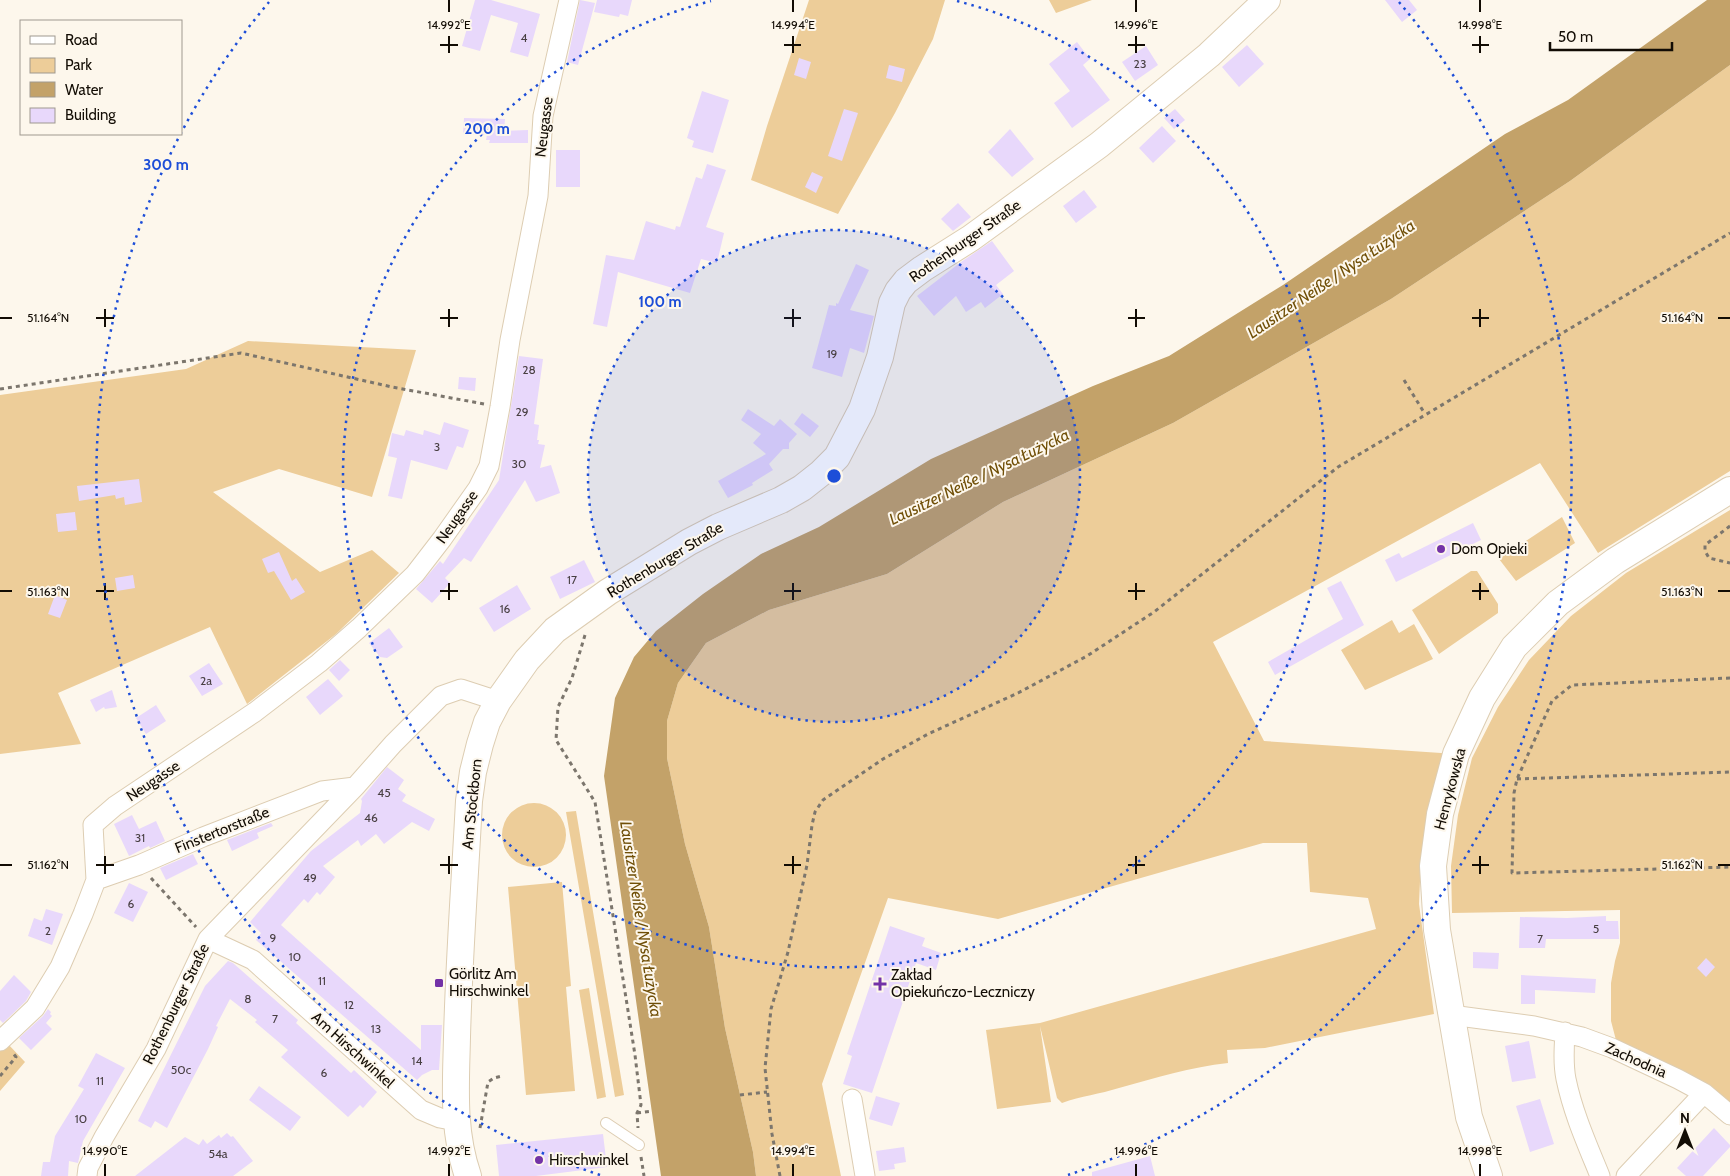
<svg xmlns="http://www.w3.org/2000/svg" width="1730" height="1176" font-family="Cabin,sans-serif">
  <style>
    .green { fill: #edcd99 }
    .water { fill: #c3a269 }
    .building { fill: #e8d8fb }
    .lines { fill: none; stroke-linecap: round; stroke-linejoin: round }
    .lane-casing { stroke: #ddcdb2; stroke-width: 12 }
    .street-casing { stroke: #ddcdb2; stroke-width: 21 }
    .secondary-casing { stroke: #ddcdb2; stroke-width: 28 }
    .path { stroke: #7c766d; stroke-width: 3; stroke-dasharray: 4 4; stroke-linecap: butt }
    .lane { stroke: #fff; stroke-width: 10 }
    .street { stroke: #fff; stroke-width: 19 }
    .secondary { stroke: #fff; stroke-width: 26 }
    .ticks { fill: none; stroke: #120c04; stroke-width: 2 }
    .ring { fill: none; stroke: #1d4ed8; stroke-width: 2.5; stroke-dasharray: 2.5 5 }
    .poi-dot { fill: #7332a7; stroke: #fdf7ec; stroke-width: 2 }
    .labels { text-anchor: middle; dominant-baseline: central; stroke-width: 4; stroke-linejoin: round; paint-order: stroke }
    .number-label { font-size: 12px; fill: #483f42 }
    .street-label { font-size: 15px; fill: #120c04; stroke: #fdf7ec }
    .poi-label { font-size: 15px; fill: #120c04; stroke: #fdf7ec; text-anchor: start }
    .water-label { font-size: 16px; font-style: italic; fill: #704f07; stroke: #fdf7ec }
    .ticks-label { font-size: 12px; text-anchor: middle; fill: #120c04; stroke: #fdf7ec; stroke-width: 4; stroke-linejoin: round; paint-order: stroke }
    .centre { fill: #1d4ed8; stroke: #fdf7ec; stroke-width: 2.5 }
    .ring-label { font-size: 15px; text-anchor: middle; font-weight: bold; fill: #1d4ed8; stroke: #fdf7ec; stroke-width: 4; stroke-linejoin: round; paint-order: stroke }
  </style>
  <rect width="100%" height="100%" fill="#fdf7ec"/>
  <path class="green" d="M809 0H945L933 39 895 113 838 214 751 180 767 126Z
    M1049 0H1092L1056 13Z
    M1730 65V471L1598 553 1540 463 1213 642 1264 741 1456 754 1420 881 1419 904 1434 1014 1265 1048 1227 1050 1228 1063C1191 1067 1155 1078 1119 1088 1100 1094 1081 1096 1062 1103L1057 1098 1040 1026 1051 1102 997 1109 986 1030 1040 1023 1376 929 1368 898 1310 892 1307 843H1263L998 919 888 898 822 1084 841 1176H756L753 1152 725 1028 709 927 685 844 667 758V721L678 683 706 643 769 610 887 574 1003 502 1173 423 1391 299 1570 181Z
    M248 341 416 350 372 497 279 469 213 492 320 572 372 550 399 573 336 634 247 704 210 627 58 693 81 744 0 754V395L186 369Z
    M1730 510V1110L1617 1044 1611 1021V983L1615 961 1620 943V910L1452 913 1451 866 1458 815 1472 758 1498 707 1529 660 1571 616 1626 573Z
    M1562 517 1575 543 1516 581 1499 559Z
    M1471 571H1477L1498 604V613L1439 654 1412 610Z
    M1392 620 1399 633 1414 624 1433 659 1365 690 1341 650Z
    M502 835a32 32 0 1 1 64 0a32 32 0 1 1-64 0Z
    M576 811 624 1095 615 1097 566 812Z
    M562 882 571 986 566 987 575 1091 526 1095 508 887Z
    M589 988 606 1097 597 1099 579 990Z
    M8 1044 25 1062 0 1091V1049Z"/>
  <path class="water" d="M1707 0H1730V65L1570 181 1391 299 1173 423 1003 502 887 574 769 610 706 643 678 683 667 721V758L685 844 709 927 725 1028 753 1152 756 1176H661L604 776 615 698 634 657 656 631 703 594 761 554 819 527 931 459 1093 386 1169 356 1283 285 1505 134 1568 100Z"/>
  <path class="building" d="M475 0H491L540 14 528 57 510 52 518 23 491 15 480 51 462 46Z
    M580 0 595 3 578 65 567 62Z
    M597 0H632L628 16 620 14 619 17 594 12Z
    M1385 0H1409L1417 10 1402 22Z
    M1077 42 1090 59 1083 65 1110 100 1072 128 1054 103 1070 91 1049 64Z
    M1247 45 1264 64 1239 87 1222 67Z
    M1146 46 1158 65 1135 81 1122 62Z
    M799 58 811 62 806 79 794 75Z
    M889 65 905 69 902 82 886 78Z
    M702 91 729 100 713 153 692 147 694 141 687 138Z
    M844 109 858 113 842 161 828 156Z
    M1175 109 1185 120 1174 129 1164 118Z
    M464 118 505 119 504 131 528 130V143H489L490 140H486L487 135H463Z
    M1162 126 1176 141 1153 163 1139 148Z
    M1010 129 1034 159 1012 177 988 152Z
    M556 150H580V187H556Z
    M707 164 726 170 706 227 724 233 717 263 701 259 690 293 618 272 607 327 593 324 606 255 634 260 646 221 675 230 676 226 680 227 696 177 702 179Z
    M812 172 823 177 816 193 805 187Z
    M1084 190 1097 207 1076 223 1063 206Z
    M958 203 971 217 953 231 941 219Z
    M992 241 1014 271 996 285 1003 294 985 308 981 302 966 312 956 296 934 316 917 296 961 262Z
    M856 264 869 270 850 310 874 316 864 353 850 348 842 377 812 368 829 305 836 306V303L838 304Z
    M519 356 543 359 534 424 539 425 537 440H539L538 444 545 445 540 468 551 465 560 493 536 502 525 480 471 562 464 558 445 578 450 583 432 603 416 589 440 561 443 564 499 480Z
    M459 377 476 378 475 391 458 389Z
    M748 409 774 426 780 419 797 434 789 443V449H783L769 464 773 470 752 483 753 485 728 498 718 481 766 454 753 443 761 434 741 420Z
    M802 413 819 426 810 437 794 424Z
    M444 422 469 430 463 448 457 446 447 470 411 460 402 499 388 496 397 458 388 456 392 433 404 436 406 430 423 435 424 430 440 435Z
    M139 479 142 502 125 505 124 497 116 499 115 495 79 501 77 486Z
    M75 512 77 530 58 532 56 514Z
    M1473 523 1481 540 1396 582 1385 560 1399 553 1402 558Z
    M279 552 292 581 296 578 305 592 291 600 274 571 268 573 262 559Z
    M584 560 595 582 560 599 550 577Z
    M133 575 135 588 117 591 115 578Z
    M1341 581 1364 625 1275 675 1268 662 1343 619 1327 588Z
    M517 585 531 609 494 632 479 608Z
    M55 595 67 600 60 618 48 614Z
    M389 628 403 647 387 658 380 657 369 643Z
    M340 660 350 670 339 681 329 670Z
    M209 663 223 684 202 696 189 676Z
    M328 679 343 696 320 715 306 697Z
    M112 690 117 707 105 709 104 707 96 712 90 700Z
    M156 705 166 721 146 734 136 718Z
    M387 767 404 780 398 789 406 795 402 801 435 819 429 831 412 822 384 844 376 834 361 846 358 840 323 866 335 877 320 895 317 892 308 903 304 899 281 925 421 1050V1025H442L439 1070H432L422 1075 417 1080 256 940 261 933 250 922 311 851 360 813 362 801 361 799Z
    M132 815 139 829 156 821 165 841 150 848 149 846 129 856 114 824Z
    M271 823 273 826 257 833 259 838 232 851 227 840Z
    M193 854 198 864 166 880 160 868Z
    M129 883 148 892 133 922 114 913Z
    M46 909 63 914 52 945 28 936 34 918 42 921Z
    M1606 916V921H1618L1619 939H1546L1545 948H1519L1520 917 1567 918Z
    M890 926 925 938 922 946 941 953 936 970 916 963 872 1093 843 1084 852 1056 847 1054Z
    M1473 952 1499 953 1498 969 1473 968Z
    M1706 958 1715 967 1706 977 1697 968Z
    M228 961 233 963 298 1020 296 1023 351 1073 354 1070 377 1092 363 1108 360 1105 348 1117 281 1057 288 1050 255 1022 257 1020 230 999 216 1026 218 1027 208 1049 167 1128 155 1121 151 1128 138 1121 205 986Z
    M14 975 31 992 26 1001 3 1023 0 1020V991Z
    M1521 975 1596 979 1595 993 1535 990V1004H1521Z
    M48 1009 51 1012 50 1014 52 1016 46 1023 52 1029 31 1050 19 1038 43 1016Z
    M1529 1041 1536 1078 1512 1082 1505 1046Z
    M96 1053 125 1068 83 1141 78 1163 69 1161 68 1176H41L43 1162H50L55 1136 84 1089 78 1086Z
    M259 1086 301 1117 290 1131 249 1100Z
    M876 1096 900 1103 892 1126 869 1119Z
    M1540 1099 1554 1144 1530 1152 1516 1106Z
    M1714 1128 1730 1145V1147L1703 1176H1686L1677 1168Z
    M227 1133 231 1137 233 1136 253 1161 233 1176H135L185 1137 199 1145 203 1139 207 1144 219 1135 221 1138Z
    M603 1134 607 1167 536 1176H499L496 1145Z
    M904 1147 906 1162 894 1164 895 1169 879 1171 876 1151Z
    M1150 1156 1155 1176H1092V1172Z"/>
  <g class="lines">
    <defs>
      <path id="lane" d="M606 1123 639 1145"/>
      <path id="street" d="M96 880 139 865 203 837 322 791 355 787
        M208 939 253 960 421 1110 440 1118 456 1121
        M1451 1015 1534 1026 1582 1037 1612 1048 1678 1079 1704 1093 1730 1115
        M1565 1032C1564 1048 1563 1064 1566 1079 1573 1113 1587 1144 1600 1176
        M0 1041 35 1008 60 967 83 914 96 880 93 825 115 806 255 712 319 663 359 628 415 574 442 539 478 488 489 466 500 407 510 340 538 196 543 116 569 0
        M852 1099 865 1176
        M87 1176 88 1168 104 1137 156 1049 208 939 355 787 393 744 441 696 461 689 498 701
        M1626 1176 1704 1093"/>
      <path id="secondary" d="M468 1176C452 1130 456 1084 457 1037 459 958 465 879 469 801L473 772 480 744 487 722 498 701 527 660 555 630 608 592 689 542 718 527 781 500 802 488 821 473 837 457 862 409 880 357 892 303 898 291 906 281 922 269 971 238 1099 145 1209 55 1267 0
        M1489 1176 1469 1117 1437 930 1433 866 1440 814 1456 754 1482 698 1514 647 1558 603 1615 561 1730 490"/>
    </defs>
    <use href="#lane" class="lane-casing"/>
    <use href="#street" class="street-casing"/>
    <use href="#secondary" class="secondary-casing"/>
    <path class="path" d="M1404 380 1425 414
      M0 389 241 353 392 387 484 404
      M1730 526 1705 545V551L1709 558 1730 563
      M585 635 572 678 558 707 556 740 595 802 635 1055 641 1105 637 1113 638 1128
      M1730 678 1572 685 1552 701 1517 779 1514 793 1512 873 1730 867
      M1517 779 1730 772
      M151 878 196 927
      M0 1076 16 1057 12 1052
      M740 1095 767 1092
      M637 1113 652 1111
      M480 1128 488 1082 494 1078 502 1076
      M641 1157 644 1176
      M780 1176 772 1134 765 1068 771 1009 788 952 807 865 812 825 815 812 823 800 883 759 928 734 1018 693 1087 656 1154 612 1338 467 1730 233"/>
    <use href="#lane" class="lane"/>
    <use href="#street" class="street"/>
    <use href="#secondary" class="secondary"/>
  </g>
  <path class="ticks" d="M449 0V12M793 0V12M1136 0V12M1480 0V12M449 36V53M793 36V53M1136 36V53M1480 36V53M440 45H458M784 45H801M1128 45H1145M1472 45H1489M105 309V327M449 309V327M793 309V327M1136 309V327M1480 309V327M0 318H12M96 318H114M440 318H458M784 318H801M1128 318H1145M1472 318H1489M1718 318H1730M105 583V600M449 583V600M793 583V600M1136 583V600M1480 583V600M0 591H12M96 591H114M440 591H458M784 591H801M1128 591H1145M1472 591H1489M1718 591H1730M105 856V874M449 856V874M793 856V874M1136 856V874M1480 856V874M0 865H12M96 865H114M440 865H458M784 865H801M1128 865H1145M1472 865H1489M1718 865H1730M105 1164V1176M449 1164V1176M793 1164V1176M1136 1164V1176M1480 1164V1176"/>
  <circle cx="834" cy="476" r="246" fill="#1d4ed8" fill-opacity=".12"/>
  <g class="ring">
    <circle cx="834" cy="476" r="246"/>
    <path d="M957 1A491 491 0 1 1 711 1"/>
    <path d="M600 1175A737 737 0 0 1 269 2M1399 2A737 737 0 0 1 1068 1175"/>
  </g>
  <g class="poi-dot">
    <circle cx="1441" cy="549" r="5"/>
    <rect x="434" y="978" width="10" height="10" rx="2.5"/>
    <path d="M877.5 976.5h5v5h5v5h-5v5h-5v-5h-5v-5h5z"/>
    <circle cx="539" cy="1160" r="5"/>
  </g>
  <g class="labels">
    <g class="number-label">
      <text x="524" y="37">4</text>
      <text x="1140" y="63">23</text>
      <text x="832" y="353">19</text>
      <text x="529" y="369">28</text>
      <text x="522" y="411">29</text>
      <text x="437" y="446">3</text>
      <text x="519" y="463">30</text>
      <text x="572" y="579">17</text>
      <text x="505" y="608">16</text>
      <text x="206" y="680">2a</text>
      <text x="384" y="792">45</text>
      <text x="371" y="817">46</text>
      <text x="140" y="837">31</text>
      <text x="310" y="877">49</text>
      <text x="131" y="903">6</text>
      <text x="1596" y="928">5</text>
      <text x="48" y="930">2</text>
      <text x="273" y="937">9</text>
      <text x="1540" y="938">7</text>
      <text x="295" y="956">10</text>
      <text x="322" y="980">11</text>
      <text x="248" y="998">8</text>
      <text x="349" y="1004">12</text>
      <text x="275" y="1018">7</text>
      <text x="376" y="1028">13</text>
      <text x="417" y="1060">14</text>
      <text x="181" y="1069">50c</text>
      <text x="324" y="1072">6</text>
      <text x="100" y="1080">11</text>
      <text x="81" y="1118">10</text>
      <text x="218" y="1153">54a</text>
    </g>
    <g class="street-label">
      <text transform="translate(544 127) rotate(-83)">Neugasse</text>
      <text transform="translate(965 241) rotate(-35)">Rothenburger Straße</text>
      <text transform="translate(457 517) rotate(-55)">Neugasse</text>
      <text transform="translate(665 560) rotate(-31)">Rothenburger Straße</text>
      <text transform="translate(153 781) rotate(-34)">Neugasse</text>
      <text transform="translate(1450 789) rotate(-75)">Henrykowska</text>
      <text transform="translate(472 804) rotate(-84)">Am Stockborn</text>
      <text transform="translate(222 830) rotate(-22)">Finstertorstraße</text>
      <text transform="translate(176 1004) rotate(-64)">Rothenburger Straße</text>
      <text transform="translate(353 1050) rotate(42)">Am Hirschwinkel</text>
      <text transform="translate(1636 1060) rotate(24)">Zachodnia</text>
    </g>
    <g class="poi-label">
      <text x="1451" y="549">Dom Opieki</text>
      <text x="449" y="974">Görlitz Am<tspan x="449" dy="17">Hirschwinkel</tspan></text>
      <text x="891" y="975">Zakład<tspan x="891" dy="17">Opiekuńczo-Leczniczy</tspan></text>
      <text x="549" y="1160">Hirschwinkel</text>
    </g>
    <g class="water-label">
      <text transform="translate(1331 279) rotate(-34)">Lausitzer Neiße / Nysa Łużycka</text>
      <text transform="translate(979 477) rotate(-26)">Lausitzer Neiße / Nysa Łużycka</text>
      <text transform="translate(641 919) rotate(81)">Lausitzer Neiße / Nysa Łużycka</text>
    </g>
  </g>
  <g class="ticks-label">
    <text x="449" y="29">14.992°E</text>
    <text x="793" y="29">14.994°E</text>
    <text x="1136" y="29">14.996°E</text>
    <text x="1480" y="29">14.998°E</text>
    <text x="48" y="322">51.164°N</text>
    <text x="1682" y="322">51.164°N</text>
    <text x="48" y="596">51.163°N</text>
    <text x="1682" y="596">51.163°N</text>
    <text x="48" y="869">51.162°N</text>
    <text x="1682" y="869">51.162°N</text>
    <text x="105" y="1155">14.990°E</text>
    <text x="449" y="1155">14.992°E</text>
    <text x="793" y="1155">14.994°E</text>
    <text x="1136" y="1155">14.996°E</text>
    <text x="1480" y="1155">14.998°E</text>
  </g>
  <circle cx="834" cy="476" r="8" class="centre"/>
  <g class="ring-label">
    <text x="487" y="134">200 m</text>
    <text x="166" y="170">300 m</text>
    <text x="660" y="307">100 m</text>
  </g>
  <rect x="20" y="20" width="162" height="115" fill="#fdf7ec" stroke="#9f998f"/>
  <rect x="30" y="36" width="25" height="8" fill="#ffffff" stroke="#9f998f"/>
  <text x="65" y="45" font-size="15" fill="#120c04">Road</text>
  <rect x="30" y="58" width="25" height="15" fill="#edcd99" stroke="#9f998f"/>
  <text x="65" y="70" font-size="15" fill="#120c04">Park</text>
  <rect x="30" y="82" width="25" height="15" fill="#c3a269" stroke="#9f998f"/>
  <text x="65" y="95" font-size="15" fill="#120c04">Water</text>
  <rect x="30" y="108" width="25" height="15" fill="#e8d8fb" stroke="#9f998f"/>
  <text x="65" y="120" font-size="15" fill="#120c04">Building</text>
  <g transform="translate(1685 1131)" stroke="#fdf7ec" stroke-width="4" paint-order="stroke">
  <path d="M0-4L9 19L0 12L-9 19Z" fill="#120c04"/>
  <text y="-8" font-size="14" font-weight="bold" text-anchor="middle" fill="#120c04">N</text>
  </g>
  <path d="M1550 42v8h122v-8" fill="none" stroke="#120c04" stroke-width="2.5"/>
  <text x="1558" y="42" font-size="15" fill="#120c04" stroke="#fdf7ec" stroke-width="4" paint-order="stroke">50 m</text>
</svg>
